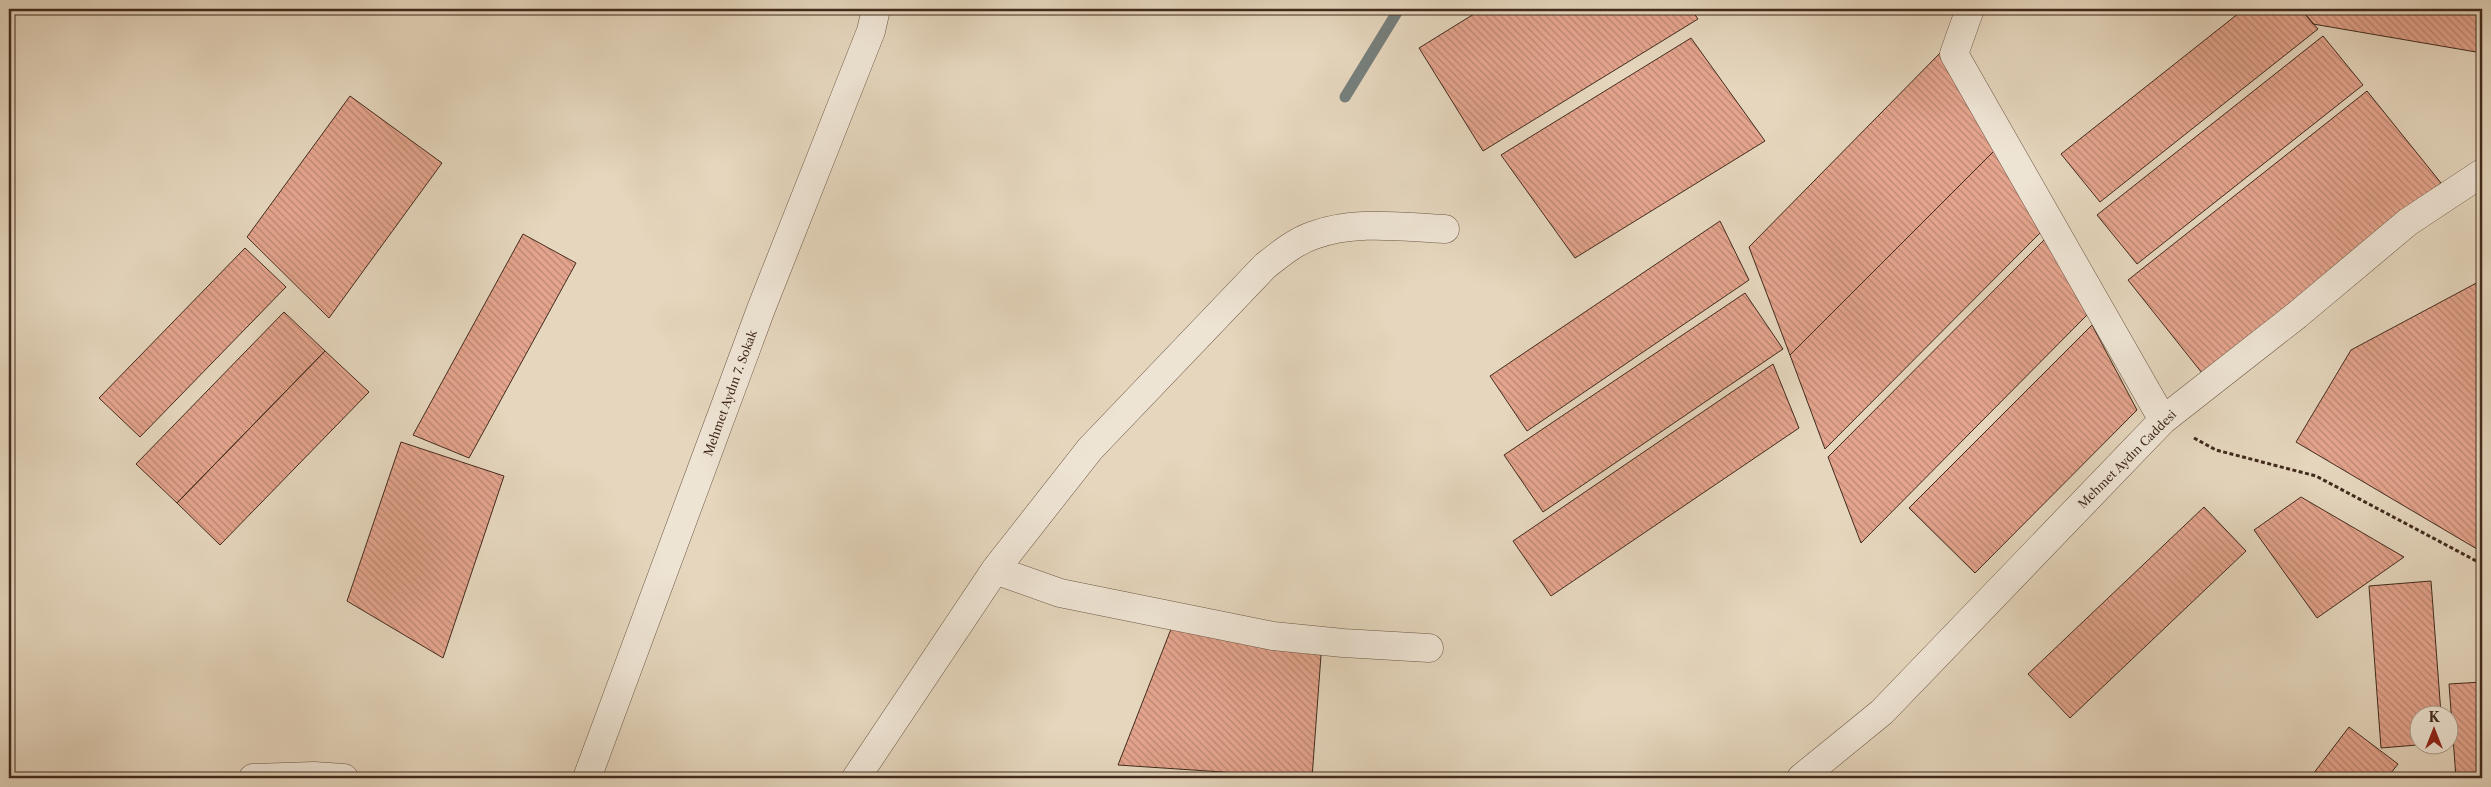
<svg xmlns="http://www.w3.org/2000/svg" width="2491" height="787" font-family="'Libre Caslon Text',serif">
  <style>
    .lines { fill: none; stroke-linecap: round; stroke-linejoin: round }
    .stream { stroke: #767f7c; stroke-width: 11 }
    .building { fill: url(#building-back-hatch); stroke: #422b1d }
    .minor-casing { stroke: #6b5645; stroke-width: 29 }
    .path { stroke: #422b1d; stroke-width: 3; stroke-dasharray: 4 2.5; stroke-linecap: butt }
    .minor { stroke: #eee4d4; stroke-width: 28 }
    .labels { text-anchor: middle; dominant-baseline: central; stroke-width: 4; stroke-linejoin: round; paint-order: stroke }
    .street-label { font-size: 12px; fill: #422b1d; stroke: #eee4d4 }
  </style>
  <defs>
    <pattern id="building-back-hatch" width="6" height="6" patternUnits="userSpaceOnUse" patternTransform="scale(1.25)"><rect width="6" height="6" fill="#e4a48d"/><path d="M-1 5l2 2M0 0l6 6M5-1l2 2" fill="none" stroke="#ba8673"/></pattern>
  </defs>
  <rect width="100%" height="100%" fill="#e5d6bd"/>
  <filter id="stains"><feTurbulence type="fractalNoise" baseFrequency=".004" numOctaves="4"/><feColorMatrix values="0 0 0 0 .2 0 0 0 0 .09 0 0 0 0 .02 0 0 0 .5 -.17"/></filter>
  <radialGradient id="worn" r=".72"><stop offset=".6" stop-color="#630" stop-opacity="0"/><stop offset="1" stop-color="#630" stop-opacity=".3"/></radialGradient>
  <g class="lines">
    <path class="stream" d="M1345 97 1399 9"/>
  </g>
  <path class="building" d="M1482 9H1691L1698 19 1483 151 1419 48Z
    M2244 9H2301L2318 29 2100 202 2061 154Z
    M2301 9H2482V53L2313 24Z
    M2323 36 2363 85 2137 264 2097 215Z
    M1691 38 1765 141 1575 258 1501 155Z
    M1945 48 1998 147 1790 355 1749 247Z
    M2367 91 2441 183 2202 373 2128 280Z
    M350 96 442 163 329 318 247 237Z
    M1998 147 2042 231 1825 449 1790 355Z
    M1720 221 1749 280 1527 431 1490 376Z
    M523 234 576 263 469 458 413 435Z
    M2046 238 2087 315 1861 543 1828 457Z
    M245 248 286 287 140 437 99 398Z
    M2482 280V552L2296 442 2351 350Z
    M1745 293 1783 349 1543 512 1504 455Z
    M284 312 325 351 177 503 136 464Z
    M2092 325 2137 410 1975 573 1909 508Z
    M325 351 369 392 220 545 177 503Z
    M1773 364 1799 428 1551 596 1513 541Z
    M401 442 504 476 443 658 347 601Z
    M2301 497 2404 557 2317 618 2254 530Z
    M2204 507 2246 551 2070 718 2028 674Z
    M2431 581 2441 714H2418V744H2429L2381 748 2369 586Z
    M1171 629 1321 655 1312 778 1118 765Z
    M2482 682V778H2456L2449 684Z
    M2349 727 2398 764 2387 778H2310Z"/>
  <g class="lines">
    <defs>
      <path id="minor" d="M1970 9 1954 54 2163 420
        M995 570 1060 593 1273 636 1343 643 1429 648
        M253 778 314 776 344 778
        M587 778 761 309 871 31 876 9
        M856 778 995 570 1090 449 1265 266C1280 254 1296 241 1314 235 1356 220 1401 227 1445 229
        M1801 778 1882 712 2163 420 2297 315 2408 222 2482 173"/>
    </defs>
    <use href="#minor" class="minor-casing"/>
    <path class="path" d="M2194 438 2216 450 2316 476 2482 564"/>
    <use href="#minor" class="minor"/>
  </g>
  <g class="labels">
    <g class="street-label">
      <text transform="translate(730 393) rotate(-70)">Mehmet Aydın 7. Sokak</text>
      <text transform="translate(2127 459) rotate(-45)">Mehmet Aydın Caddesi</text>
    </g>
  </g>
  <rect width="2491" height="787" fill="none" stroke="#e5d6bd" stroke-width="30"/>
  <rect x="10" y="10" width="2471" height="767" fill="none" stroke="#422b1d" stroke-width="2.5"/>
  <rect x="15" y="15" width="2461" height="757" fill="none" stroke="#422b1d"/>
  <g transform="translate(2434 730)"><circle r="24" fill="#eee4d4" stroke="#a99a8b"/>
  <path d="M0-4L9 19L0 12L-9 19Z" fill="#8f2418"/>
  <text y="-8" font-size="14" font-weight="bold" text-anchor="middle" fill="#422b1d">K</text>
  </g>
  <rect width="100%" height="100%" filter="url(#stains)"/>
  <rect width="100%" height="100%" fill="url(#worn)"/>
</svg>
